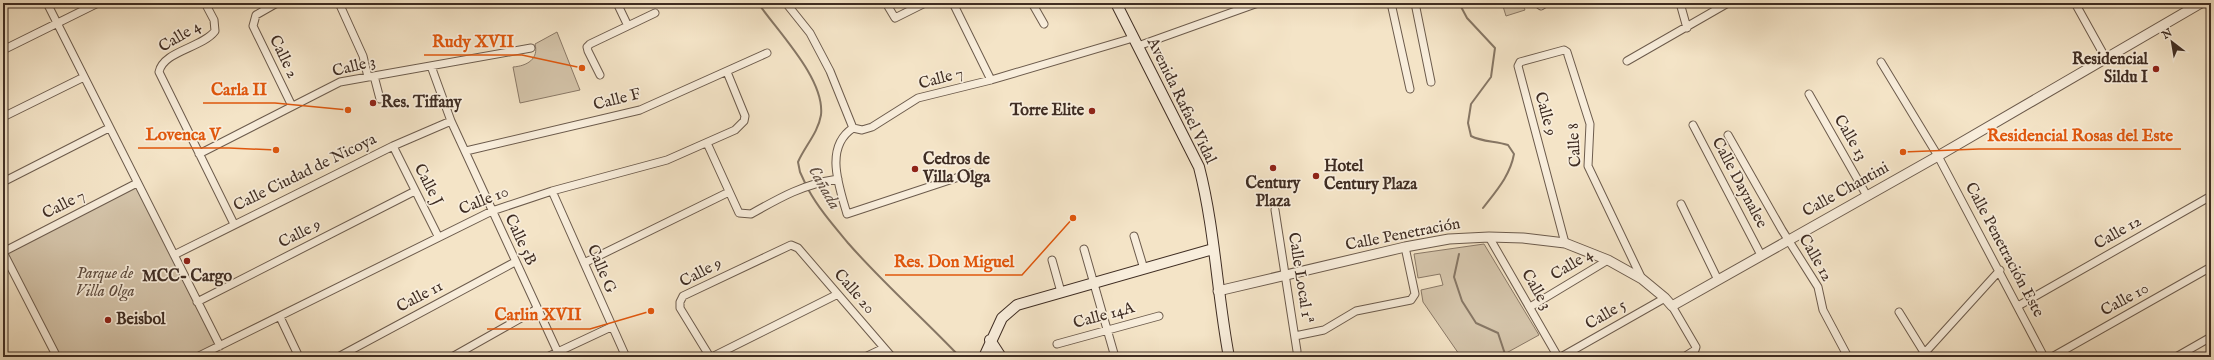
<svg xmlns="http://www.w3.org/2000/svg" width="2214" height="360" font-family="'IM FELL English',serif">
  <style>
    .green { fill: #d5c5ab; stroke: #8a7967 }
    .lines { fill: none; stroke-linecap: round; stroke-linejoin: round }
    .stream { stroke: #867664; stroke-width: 2 }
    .minor-casing { stroke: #6c5b4c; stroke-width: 9 }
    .tertiary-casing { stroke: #6c5b4c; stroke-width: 11 }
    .secondary-casing { stroke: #3f2d23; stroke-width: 12 }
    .minor { stroke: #f8eddb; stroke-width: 7 }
    .tertiary { stroke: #f8eddb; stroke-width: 9 }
    .secondary { stroke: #f8eddb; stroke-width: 10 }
    .poi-dot { fill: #8f2418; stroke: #f8eddb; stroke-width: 1.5 }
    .labels { text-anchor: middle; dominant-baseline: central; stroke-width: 3.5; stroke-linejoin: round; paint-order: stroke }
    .street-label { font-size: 16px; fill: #3f2d23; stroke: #f8eddb }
    .poi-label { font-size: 16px; font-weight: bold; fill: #3f2d23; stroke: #f8eddb; text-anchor: start }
    .park-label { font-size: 16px; font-style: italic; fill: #5d4b3e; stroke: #f8eddb }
    .water-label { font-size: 17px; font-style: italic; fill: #635143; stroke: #f8eddb }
    .leader { fill: none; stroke: #e0570d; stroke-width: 1.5 }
    .callout-dot { fill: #e0570d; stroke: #f8eddb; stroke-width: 1.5 }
    .callout-label { font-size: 17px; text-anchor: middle; font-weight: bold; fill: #e0570d; stroke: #f8eddb; stroke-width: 3.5; stroke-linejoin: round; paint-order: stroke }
  </style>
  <rect width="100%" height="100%" fill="#f4e4c7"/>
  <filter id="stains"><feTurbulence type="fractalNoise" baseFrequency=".005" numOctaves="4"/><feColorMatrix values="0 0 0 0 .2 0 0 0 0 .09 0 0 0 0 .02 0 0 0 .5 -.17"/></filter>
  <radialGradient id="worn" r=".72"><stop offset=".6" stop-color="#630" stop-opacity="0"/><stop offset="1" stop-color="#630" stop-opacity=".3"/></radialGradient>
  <path class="green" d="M1502 3H1522L1525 10 1506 16Z
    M557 32 580 90 520 103 513 67C527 66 539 59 535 44Z
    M137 183 220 346 197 357H57L3 252Z
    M1484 244 1539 335 1499 357H1461L1423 302 1421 290 1443 285 1440 274 1418 278 1414 254Z"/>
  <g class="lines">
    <path class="stream" d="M758 3C778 32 825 79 821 115 818 133 805 146 798 162L800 172 806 185
      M1459 3 1467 18 1495 48 1491 77 1471 104 1468 123 1471 136C1482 142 1496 141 1508 145L1514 154C1510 176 1496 191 1483 208
      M808 189C819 209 833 225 848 243 883 283 923 318 960 357
      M1459 254 1454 277 1462 301 1476 323 1498 333 1506 357"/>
    <defs>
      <path id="minor" d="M47 3 220 346
        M205 3 214 20 215 31C202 48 163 51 159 72L234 224
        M277 3 256 15 253 26 292 106
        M339 3 363 56 368 77
        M617 3 628 26
        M786 3 810 33 830 71 853 128 862 130 872 127 918 98 991 80 1133 38
        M886 3 895 18 925 3
        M953 3 991 80
        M1032 3 1044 24
        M1391 3 1410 89
        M1415 3 1431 82
        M1537 3 1541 6 1546 3
        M1680 3 1687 28
        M2075 3 2105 57
        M1138 46 1258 3
        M3 50 98 3
        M1627 61 1728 3
        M1881 62 1938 156 2044 357
        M431 66 451 121 560 357
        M600 75 588 51 587 47 590 44 655 13
        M374 76 380 99
        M1809 94 1867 196
        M3 117 84 77
        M1693 125 1761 255
        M853 128C824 147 839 186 847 214L971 173
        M1728 135 1782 230 1818 287 1823 310 1848 357
        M707 143 739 213 751 214C781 197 804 184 838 179
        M393 146 438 236
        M466 151 640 110 767 53
        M199 154 340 82 531 48
        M3 182 109 128
        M552 191 626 357
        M1681 204 1718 280
        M1275 210 1297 351
        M1134 236 1144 269
        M1489 237 1558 357
        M1565 243 1518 66 1520 62 1564 50 1567 52 1590 124 1588 166 1642 279
        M1084 249 1115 357
        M3 252 137 183
        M3 252 57 357
        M174 255 393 146 451 121
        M1052 260 1061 292
        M584 263 729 192
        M197 302 415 191
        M1672 306 1696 347 1695 350 1684 357
        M2018 306 2211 196
        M1530 307 1608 260
        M1899 312 1925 354
        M280 317 299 357
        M1295 336 1324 330 1356 311 1411 300 1415 294 1405 247
        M1057 344 1159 316
        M197 357 492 211 552 191 667 160 735 130 744 121 745 116 727 72
        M338 357 515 262
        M452 357 537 309
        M547 357 611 327
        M710 357 680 308V302L683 296 791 245 798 248 892 357
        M712 357 836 295
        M865 357 884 348
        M1561 357 1665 298
        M1921 357 2000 270
        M2052 357 2211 267
        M2176 357 2211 337"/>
      <path id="tertiary" d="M1218 291 1405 247 1449 239 1489 237 1523 238 1565 243 1608 260 1642 279 1665 298 1672 306 1938 156 2201 3"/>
      <path id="secondary" d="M1116 3 1199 167C1215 229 1217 294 1229 357
        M990 340 1001 357
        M984 357 1002 318 1017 305 1213 249"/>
    </defs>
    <use href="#minor" class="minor-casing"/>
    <use href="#tertiary" class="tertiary-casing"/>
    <use href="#secondary" class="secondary-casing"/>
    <use href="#minor" class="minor"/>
    <use href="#tertiary" class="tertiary"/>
    <use href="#secondary" class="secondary"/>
  </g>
  <g class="poi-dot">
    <circle cx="2156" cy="69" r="4"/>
    <circle cx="373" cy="103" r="4"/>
    <circle cx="1092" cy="111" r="4"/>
    <circle cx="1273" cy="168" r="4"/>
    <circle cx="915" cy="169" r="4"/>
    <circle cx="1316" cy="176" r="4"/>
    <circle cx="187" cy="261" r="4"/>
    <circle cx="108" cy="320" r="4"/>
  </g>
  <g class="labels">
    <g class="street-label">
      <text transform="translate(180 37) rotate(-31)">Calle 4</text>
      <text transform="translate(283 57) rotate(64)">Calle 2</text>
      <text transform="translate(354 67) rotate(-14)">Calle 3</text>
      <text transform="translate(941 79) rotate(-15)">Calle 7</text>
      <text transform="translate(617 100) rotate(-14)">Calle F</text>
      <text transform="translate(1181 101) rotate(64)">Avenida Rafael Vidal</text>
      <text transform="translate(1545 114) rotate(75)">Calle 9</text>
      <text transform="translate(1850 138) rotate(60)">Calle 13</text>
      <text transform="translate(1575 145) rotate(-94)">Calle 8</text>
      <text transform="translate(305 173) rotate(-26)">Calle Ciudad de Nicoya</text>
      <text transform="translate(1739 183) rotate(62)">Calle Daynalee</text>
      <text transform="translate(428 185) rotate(63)">Calle J</text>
      <text transform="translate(1846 190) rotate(-29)">Calle Chantini</text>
      <text transform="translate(484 201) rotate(-22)">Calle 10</text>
      <text transform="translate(64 205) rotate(-27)">Calle 7</text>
      <text transform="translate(2118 233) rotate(-30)">Calle 12</text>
      <text transform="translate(300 234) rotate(-27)">Calle 9</text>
      <text transform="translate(1403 235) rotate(-11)">Calle Penetración</text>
      <text transform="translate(520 240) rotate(65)">Calle 5B</text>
      <text transform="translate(2004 250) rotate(62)">Calle Penetración Este</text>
      <text transform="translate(1815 258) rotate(60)">Calle 12</text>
      <text transform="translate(1572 265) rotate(-31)">Calle 4</text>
      <text transform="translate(601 269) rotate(67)">Calle G</text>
      <text transform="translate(701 273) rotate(-28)">Calle 9</text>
      <text transform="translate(1300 278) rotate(81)">Calle Local 1ª</text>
      <text transform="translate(1536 290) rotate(60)">Calle 3</text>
      <text transform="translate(854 292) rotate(49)">Calle 20</text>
      <text transform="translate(420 297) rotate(-28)">Calle 11</text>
      <text transform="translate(2125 300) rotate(-29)">Calle 10</text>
      <text transform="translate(1606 315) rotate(-30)">Calle 5</text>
      <text transform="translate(1104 316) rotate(-15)">Calle 14A</text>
    </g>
    <g class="poi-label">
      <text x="2148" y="60" text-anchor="end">Residencial<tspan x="2148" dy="18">Sildu I</tspan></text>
      <text x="381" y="103">Res. Tiffany</text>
      <text x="1084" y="111" text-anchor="end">Torre Elite</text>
      <text x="923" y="160">Cedros de<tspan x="923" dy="18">Villa Olga</tspan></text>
      <text x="1324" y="167">Hotel<tspan x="1324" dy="18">Century Plaza</tspan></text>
      <text x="1273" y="184" text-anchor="middle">Century<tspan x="1273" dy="18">Plaza</tspan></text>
      <text x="187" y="277" text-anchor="middle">MCC- Cargo</text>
      <text x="116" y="320">Beisbol</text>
    </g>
    <g class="park-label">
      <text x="105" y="274">Parque de<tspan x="105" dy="18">Villa Olga</tspan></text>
    </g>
    <g class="water-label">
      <text transform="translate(824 188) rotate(60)">Cañada</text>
    </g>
  </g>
  <path class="leader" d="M582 68L522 55H424M348 110L275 103H203M276 150L229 148H138M1903 152L1979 149H2181M1073 218L1022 275H885M651 311L590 329H487"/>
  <g class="callout-dot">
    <circle cx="582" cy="68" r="4"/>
    <circle cx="348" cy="110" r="4"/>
    <circle cx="276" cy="150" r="4"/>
    <circle cx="1903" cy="152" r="4"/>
    <circle cx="1073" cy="218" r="4"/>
    <circle cx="651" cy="311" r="4"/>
  </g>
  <g class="callout-label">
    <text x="473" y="47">Rudy XVII</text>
    <text x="239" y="95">Carla II</text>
    <text x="183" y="140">Lovenca V</text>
    <text x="2080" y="141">Residencial Rosas del Este</text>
    <text x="954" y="267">Res. Don Miguel</text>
    <text x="538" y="320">Carlin XVII</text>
  </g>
  <rect width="2214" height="360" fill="none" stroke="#f4e4c7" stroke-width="16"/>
  <rect x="4" y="4" width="2206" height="352" fill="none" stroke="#3f2d23" stroke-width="2"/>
  <rect x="8" y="8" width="2198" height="344" fill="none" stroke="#3f2d23"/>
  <g transform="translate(2172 42) rotate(329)" stroke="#f8eddb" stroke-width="3" paint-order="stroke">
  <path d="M0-3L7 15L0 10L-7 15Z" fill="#3f2d23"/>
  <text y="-6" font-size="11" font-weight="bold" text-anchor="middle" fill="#3f2d23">N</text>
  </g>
  <rect width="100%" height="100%" filter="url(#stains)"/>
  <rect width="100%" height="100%" fill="url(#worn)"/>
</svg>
